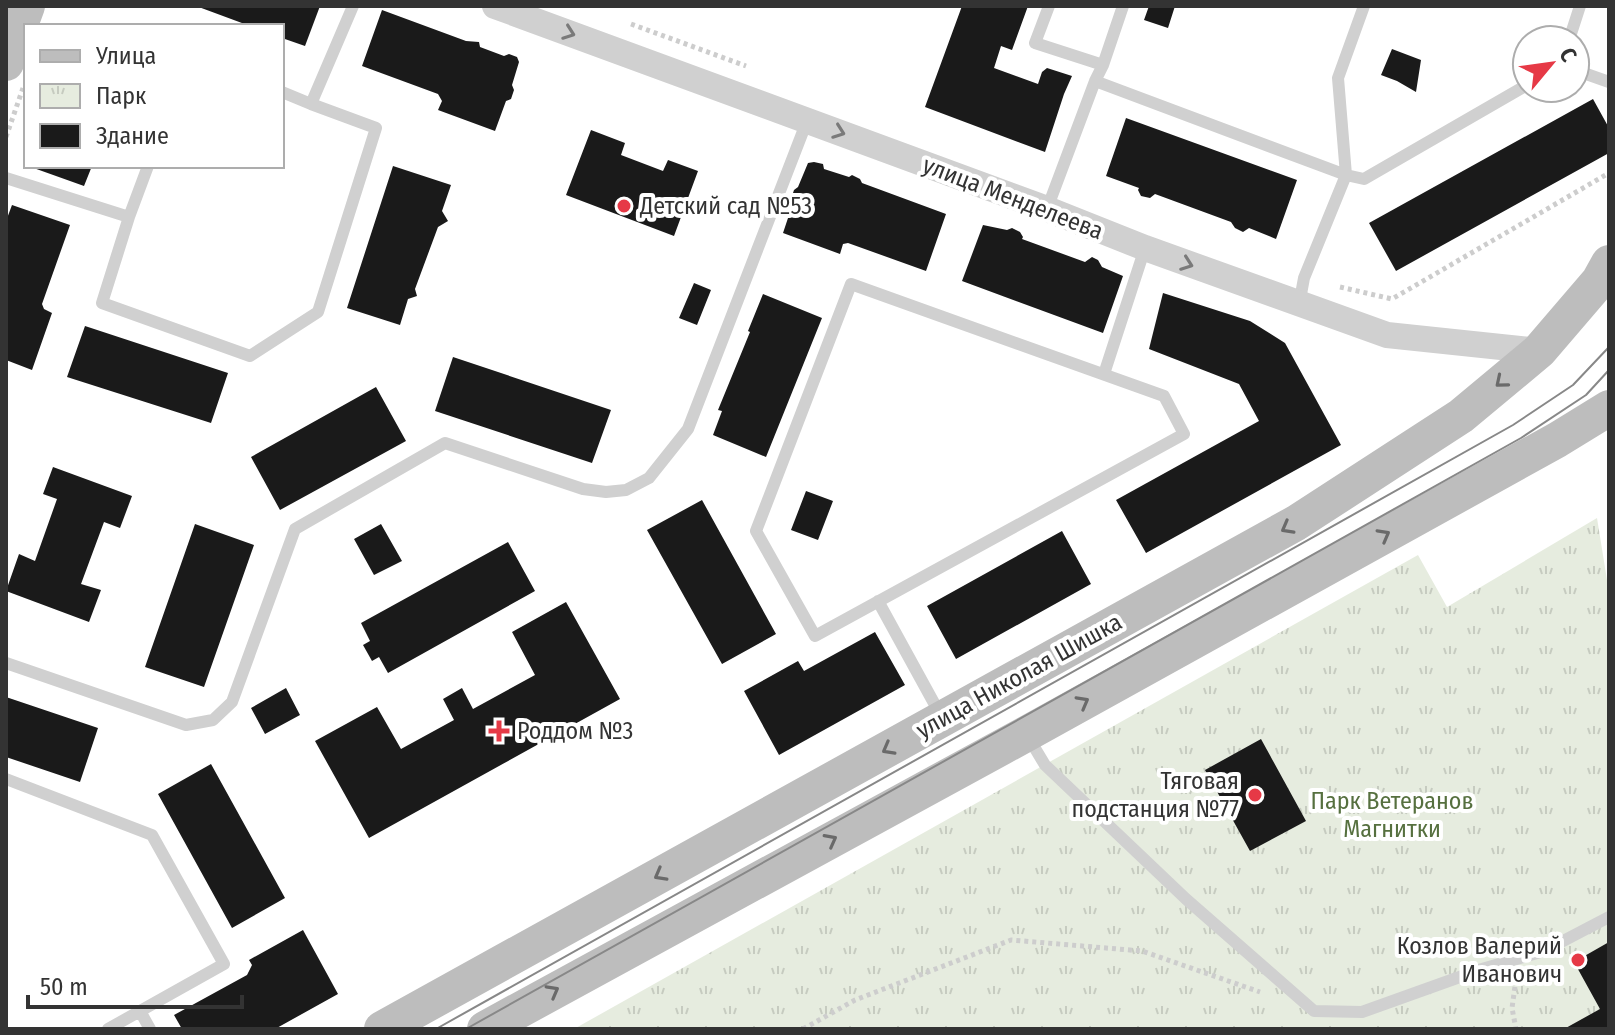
<svg xmlns="http://www.w3.org/2000/svg" width="1615" height="1035" font-family="'Fira Sans Condensed',sans-serif">
  <style>
    .park { fill: url(#park-tufts) }
    .building { fill: #1a1a1a }
    .lines { fill: none; stroke-linecap: round; stroke-linejoin: round }
    .path { stroke: #cdcdcd; stroke-width: 5; stroke-dasharray: 4 4; stroke-linecap: butt }
    .lane { stroke: #d0d0d0; stroke-width: 12 }
    .street { stroke: #d0d0d0; stroke-width: 26 }
    .secondary { stroke: #bdbdbd; stroke-width: 36 }
    .tram { stroke: #888; stroke-width: 2 }
    .oneway { stroke: #7a7a7a }
    .oneway2 { stroke: #6a6a6a }
    .poi-dot { fill: #e63946; stroke: #fff; stroke-width: 3 }
    .labels { text-anchor: middle; dominant-baseline: central; stroke-width: 8; stroke-linejoin: round; paint-order: stroke }
    .street-label { font-size: 24px; fill: #333; stroke: #fff }
    .poi-label { font-size: 24px; fill: #333; stroke: #fff; text-anchor: start }
    .park-label { font-size: 24px; fill: #56703f; stroke: #fff }
  </style>
  <defs>
    <pattern id="park-tufts" width="24" height="20" patternUnits="userSpaceOnUse" patternTransform="scale(2)"><rect width="24" height="20" fill="#e6ecdf"/><path d="M3 7l-1-3M5 7V3M7 7l1-3M15 17l-1-3M17 17v-4M19 17l1-3" fill="none" stroke="#c6cbc0"/></pattern>
  </defs>
  <rect width="100%" height="100%" fill="#fff"/>
  <path class="park" d="M1597 518 1607 580H1609V1029H574L1418 555 1447 607Z"/>
  <path class="building" d="M196 6H320L305 46 282 38V26H250Z
    M962 6H1028L1012 50 1001 46 994 68 1038 84 1042 72 1047 68 1072 76 1064 94 1045 152 925 107Z
    M1149 6H1175L1168 28 1144 20Z
    M382 10 466 41 479 42 480 47 504 56 509 54 517 57 519 62 512 85 514 90 511 99 506 101 495 131 438 110 442 101 438 94 362 66Z
    M1392 49 1421 60 1416 92 1397 81 1381 75Z
    M1593 99 1609 128V153L1396 271 1369 223Z
    M1126 118 1297 180 1276 239 1249 228 1243 232 1235 228 1231 222 1155 194 1150 198 1141 196 1138 190 1139 188 1106 176Z
    M591 130 625 143 621 155 663 171 668 160 698 171 674 236 566 195Z
    M814 162 823 164 824 169 849 177 852 175 860 179 862 183 946 214 926 271 848 243 843 244 840 254 783 233 793 203 791 199 794 190 798 187 808 163Z
    M28 166H92L84 186Z
    M393 166 451 185 442 211 448 221 438 227 415 289 417 296 408 299 400 325 347 308Z
    M12 205 70 225 42 304 44 309 52 313 32 370 6 360V221Z
    M983 225 1007 230 1012 228 1020 232 1023 237 1022 239 1085 262 1092 257 1098 260 1102 267 1123 276 1103 333 962 281Z
    M694 283 711 290 697 325 679 318Z
    M1163 293 1250 321 1285 343 1341 445 1146 553 1116 500 1259 421 1239 384 1149 349Z
    M763 294 822 318 766 457 713 435 722 411 718 410 750 332 748 331Z
    M85 326 228 373 211 423 67 377Z
    M453 357 611 410 592 463 435 411Z
    M376 387 406 441 280 510 251 457Z
    M53 467 132 496 120 528 104 522 81 584 101 590 89 622 6 591 19 554 35 561 57 499 43 494Z
    M806 491 833 501 818 540 791 530Z
    M702 500 776 634 722 664 647 530Z
    M195 524 254 545 204 687 145 667Z
    M381 524 402 561 374 575 354 539Z
    M1062 531 1091 584 956 659 927 606Z
    M508 542 535 591 388 673 379 657 372 661 363 645 370 641 361 623Z
    M566 602 620 699 369 838 315 741 377 707 401 749 454 720 443 699 462 688 473 709 535 675 512 632Z
    M875 632 905 685 779 755 744 691 798 661 804 671Z
    M286 688 300 715 265 734 251 708Z
    M6 697 98 728 80 782 6 757Z
    M1261 739 1306 821 1250 851 1205 770Z
    M211 764 285 898 232 928 158 794Z
    M303 930 338 994 275 1029H182L174 1015 247 975 252 965 249 960Z
    M1609 942V1029H1564L1600 1009 1574 962Z"/>
  <g class="lines">
    <path class="path" d="M631 24 746 66
      M6 137 23 88
      M1340 287 1392 299 1609 173
      M1516 979 1512 1008 1516 1029
      M803 1029 855 1000 1011 940 1142 951 1260 992"/>
    <path class="lane" d="M1049 6 1035 43 1103 65
      M1569 40 1580 6
      M1575 70 1609 82
      M1095 81 1346 175 1364 179 1527 85
      M282 92 311 104 353 6
      M6 178 129 217 102 303 250 356 318 312 376 128 311 104
      M1047 209 1095 81 1103 65 1123 6
      M129 217 148 166
      M851 284 1164 396 1184 434 815 636 756 531Z
      M1299 305 1304 278 1346 175 1338 78 1364 6
      M1104 374 1145 248
      M878 601 940 714
      M6 663 186 725 213 720 232 702 295 529 445 443 583 489 606 492 626 490 649 478 688 429 807 121
      M1027 735 1045 765 1186 899 1314 1011 1362 1012 1482 969 1544 951 1609 917
      M6 779 152 835 224 964 108 1029
      M140 1011 150 1029"/>
    <path class="street" d="M495 6 1047 209 1145 248 1387 335 1539 351"/>
    <path class="secondary" d="M6 63 27 6
      M382 1029 1296 523 1461 416 1539 351 1599 281 1609 263
      M485 1029 1026 734 1557 440 1609 408"/>
    <path class="tram" d="M436 1029 1513 425 1573 385 1609 347
      M466 1029 1521 438 1586 395 1609 370"/>
  </g>
  <defs><path id="oneway-chevron" d="M-2-3.5L2.5 0L-2 3.5" fill="none" stroke-width="1.6" stroke-linecap="round" stroke-linejoin="round" transform="scale(2)"/></defs>
  <g class="oneway">
    <use href="#oneway-chevron" transform="translate(569 33) rotate(20)"/>
    <use href="#oneway-chevron" transform="translate(839 132) rotate(20)"/>
    <use href="#oneway-chevron" transform="translate(1187 264) rotate(20)"/>
  </g>
  <g class="oneway2">
    <use href="#oneway-chevron" transform="translate(1501 382) rotate(140)"/>
    <use href="#oneway-chevron" transform="translate(1287 528) rotate(151)"/>
    <use href="#oneway-chevron" transform="translate(1384 535) rotate(-29)"/>
    <use href="#oneway-chevron" transform="translate(1083 702) rotate(-29)"/>
    <use href="#oneway-chevron" transform="translate(888 749) rotate(151)"/>
    <use href="#oneway-chevron" transform="translate(831 840) rotate(-28)"/>
    <use href="#oneway-chevron" transform="translate(660 875) rotate(151)"/>
    <use href="#oneway-chevron" transform="translate(553 991) rotate(-29)"/>
  </g>
  <g class="poi-dot">
    <circle cx="624" cy="206" r="8"/>
    <path d="M495 719h8v8h8v8h-8v8h-8v-8h-8v-8h8z"/>
    <circle cx="1255" cy="795" r="8"/>
    <circle cx="1578" cy="960" r="8"/>
  </g>
  <g class="labels">
    <g class="street-label">
      <text transform="translate(1013 198) rotate(21)">улица Менделеева</text>
      <text transform="translate(1019 676) rotate(-29)">улица Николая Шишка</text>
    </g>
    <g class="poi-label">
      <text x="640" y="206">Детский сад №53</text>
      <text x="517" y="731">Роддом №3</text>
      <text x="1239" y="781" text-anchor="end">Тяговая<tspan x="1239" dy="28">подстанция №77</tspan></text>
      <text x="1562" y="946" text-anchor="end">Козлов Валерий<tspan x="1562" dy="28">Иванович</tspan></text>
    </g>
    <g class="park-label">
      <text x="1392" y="801">Парк Ветеранов<tspan x="1392" dy="28">Магнитки</tspan></text>
    </g>
  </g>
  <rect width="1615" height="1035" fill="none" stroke="#333333" stroke-width="16"/>
  <rect x="24" y="24" width="260" height="144" fill="#ffffff" stroke="#adadad" stroke-width="2"/>
  <rect x="40" y="50" width="40" height="12" fill="#bdbdbd" stroke="#adadad" stroke-width="2"/>
  <text x="96" y="64" font-size="24" fill="#333333">Улица</text>
  <rect x="40" y="84" width="40" height="24" fill="url(#park-tufts)" stroke="#adadad" stroke-width="2"/>
  <text x="96" y="104" font-size="24" fill="#333333">Парк</text>
  <rect x="40" y="124" width="40" height="24" fill="#1a1a1a" stroke="#adadad" stroke-width="2"/>
  <text x="96" y="144" font-size="24" fill="#333333">Здание</text>
  <g transform="translate(1551 64) rotate(61)"><circle r="38" fill="#ffffff" stroke="#adadad" stroke-width="2"/>
  <path d="M0-6L14 30L0 20L-14 30Z" fill="#e63946"/>
  <text y="-12" font-size="22" font-weight="bold" text-anchor="middle" fill="#333333">С</text>
  </g>
  <path d="M28 995v12h214v-12" fill="none" stroke="#333333" stroke-width="4"/>
  <text x="40" y="995" font-size="24" fill="#333333" stroke="#ffffff" stroke-width="6" paint-order="stroke">50 m</text>
</svg>
